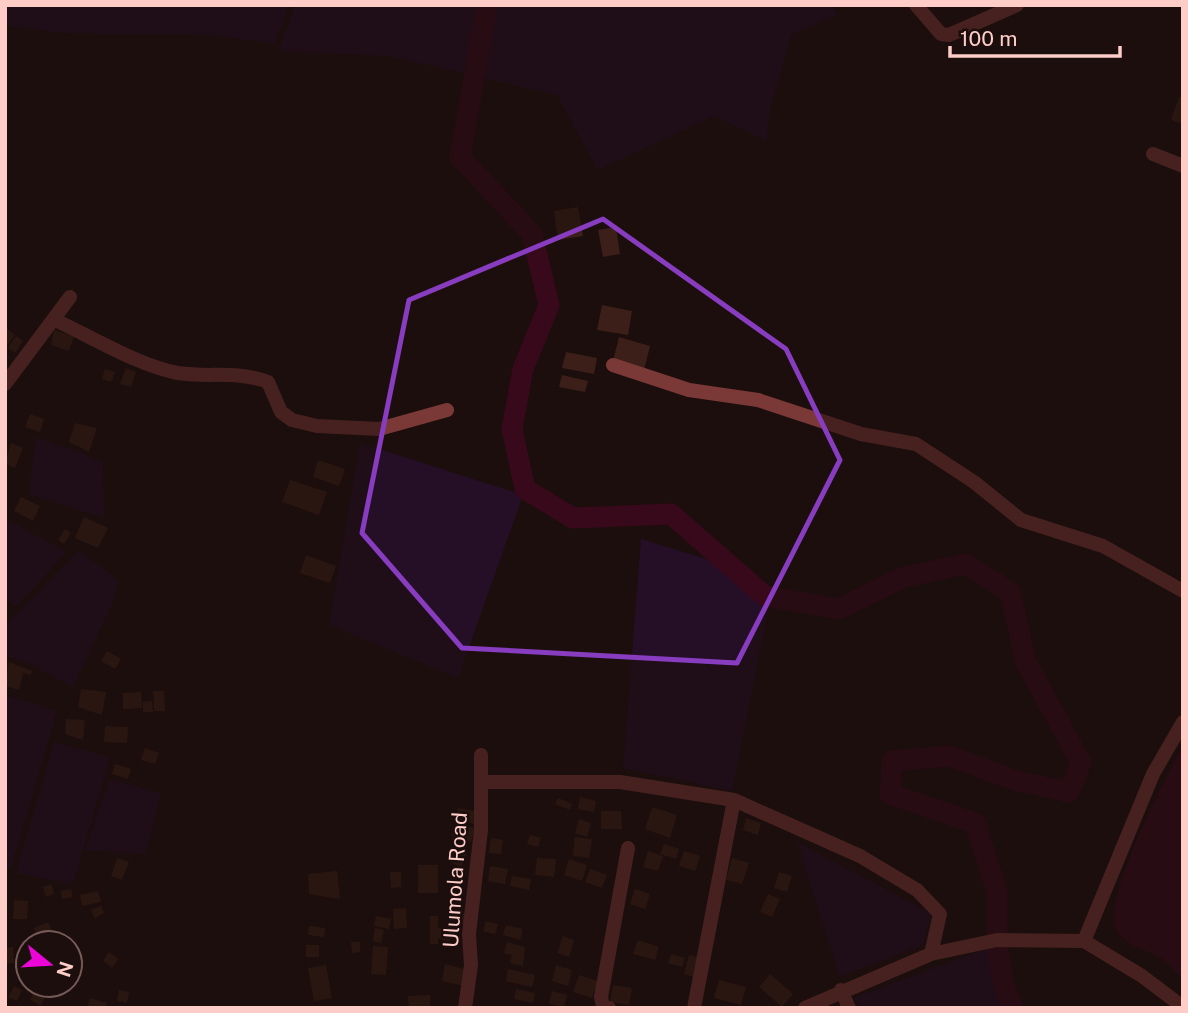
<svg xmlns="http://www.w3.org/2000/svg" width="1188" height="1013" font-family="'Public Sans',sans-serif">
  <style>
    .green { fill: #250f26 }
    .water { fill: #37091b }
    .lines { fill: none; stroke-linecap: round; stroke-linejoin: round }
    .river { stroke: #37091b; stroke-width: 21 }
    .building { fill: #3c1f18 }
    .minor { stroke: #7a3937; stroke-width: 14 }
    .marked { fill: none; stroke: #883cc0; stroke-width: 5; stroke-linejoin: round }
    .labels { text-anchor: middle; dominant-baseline: central; stroke-width: 5; stroke-linejoin: round; paint-order: stroke }
    .street-label { font-size: 21px; fill: #fecdc8; stroke: #1c0e0c }
  </style>
  <rect width="100%" height="100%" fill="#1c0e0c"/>
  <path class="green" d="M5 5H289L274 44 213 35 63 33 5 25Z
    M296 5H832L837 16 792 34 770 110 766 141 714 116 598 170 557 95 389 56 278 51Z
    M36 437 103 461 104 518 29 494Z
    M360 443 523 495 458 678 329 625Z
    M5 518 66 552 16 607 5 599Z
    M641 539 713 561 769 605 732 791 623 768Z
    M79 551 118 580 113 602 73 687 28 663 5 655V626Z
    M5 695 57 711 11 868 5 867Z
    M54 742 110 757 73 884 16 873Z
    M110 779 161 794 145 854 85 850Z
    M797 842 932 914 923 945 840 977Z
    M987 948 1006 1008H860L854 998Z"/>
  <path class="water" d="M1183 745V979C1176 973 1170 965 1163 960 1150 951 1127 946 1118 933 1097 905 1167 776 1183 745Z"/>
  <g class="lines">
    <path class="river" d="M487 5 460 157 532 234 549 305 523 369 512 429 525 489 573 518 671 514 765 596 839 609 904 577 966 564 1010 592 1026 662 1081 763 1069 792 1017 781 949 756 892 761 890 794 975 823 997 892V940L1003 982 1012 1008"/>
  </g>
  <path class="building" d="M1179 97 1183 98V124L1171 120Z
    M578 207 583 236 558 240 554 211Z
    M616 227 620 254 603 257 598 230Z
    M602 305 632 311 628 335 597 330Z
    M5 327 15 335 5 348Z
    M54 330 74 336 69 351 51 345Z
    M16 336 23 341 15 353 8 348Z
    M619 337 650 346 644 370 613 361Z
    M566 352 597 358 594 374 562 368Z
    M126 368 136 372 131 387 120 384Z
    M105 369 115 372 111 382 102 379Z
    M562 375 588 381 585 392 559 387Z
    M30 414 44 419 40 432 25 427Z
    M75 423 97 428 89 452 69 442Z
    M11 443 23 448 15 468 5 463Z
    M318 460 345 469 339 486 313 477Z
    M290 480 327 492 319 515 282 502Z
    M21 497 40 506 33 521 14 511Z
    M84 517 108 528 98 548 75 538Z
    M65 529 71 533 64 544 58 540Z
    M306 555 336 566 330 583 300 573Z
    M107 651 121 659 115 669 101 661Z
    M9 662 32 671 31 675 23 673 19 690 5 686Z
    M81 689 106 692 102 715 78 707Z
    M153 691H164L165 711H154Z
    M141 692 142 708 123 709V693Z
    M152 701 153 712H143V702Z
    M66 719 85 720 83 740 65 734Z
    M105 726 128 727 127 743 104 742Z
    M145 748 159 753 155 764 141 760Z
    M115 764 131 769 128 779 112 774Z
    M580 797 596 801 594 812 578 809Z
    M558 798 572 804 570 810 555 804Z
    M652 807 677 815 670 838 645 829Z
    M458 808 478 812 475 824 455 819Z
    M601 811H621L622 829H601Z
    M746 818 761 823 758 835 743 830Z
    M579 819 591 823 587 837 575 833Z
    M456 823 475 828 471 842 452 836Z
    M530 835 541 838 538 847 527 844Z
    M575 837 592 839 589 858 573 856Z
    M491 838 503 840 501 854 489 853Z
    M664 844 679 849 676 859 660 854Z
    M458 850 467 855 461 867 452 863Z
    M648 851 663 856 658 871 643 867Z
    M684 851 700 856 695 871 679 866Z
    M117 858 129 862 122 880 111 876Z
    M537 858 556 859 554 877 535 875Z
    M732 858 749 863 742 884 726 880Z
    M569 859 587 865 582 881 564 875Z
    M418 865H438V893H418Z
    M490 866 508 869 505 884 488 881Z
    M590 869 607 875 602 888 585 882Z
    M337 871 340 899 309 894 308 874Z
    M390 872H401V887L391 888Z
    M779 872 792 876 787 892 774 888Z
    M512 876 531 879 529 890 510 886Z
    M51 884 54 894 46 897 43 887Z
    M71 889 73 897 62 899 61 891Z
    M635 889 650 894 645 909 630 904Z
    M98 891 101 902 82 906 80 895Z
    M768 894 780 899 772 917 760 912Z
    M14 900 28 901 27 919H13Z
    M101 906 104 913 95 918 91 910Z
    M406 908 407 928 394 929 393 909Z
    M453 909 468 916 464 925 449 918Z
    M376 916 391 919 389 929 374 926Z
    M430 916H438V927L453 934 449 943 438 938V944H430Z
    M486 921 498 924 495 934 483 931Z
    M48 922 53 932 38 938 34 928Z
    M506 925 523 929 520 940 503 935Z
    M309 926 325 928 324 937 308 935Z
    M375 928 384 930 381 943 373 941Z
    M563 936 574 940 569 957 557 953Z
    M638 940 659 947 655 960 633 954Z
    M351 942H360V952L352 953Z
    M507 942 525 947 523 966 510 963 512 955 504 953Z
    M306 945H319V957H306Z
    M373 946 388 947 386 975 371 974Z
    M13 947 14 963 5 964V948Z
    M109 952 118 959 112 968 103 961Z
    M671 954 685 958 682 967 668 963Z
    M689 955 702 958 698 978 684 974Z
    M445 964 468 970 464 986 442 981Z
    M326 965 332 998 314 1001 308 968Z
    M556 965 572 970 568 986 552 981Z
    M508 969 535 975 532 987 506 981Z
    M770 974 793 994 782 1007 759 987Z
    M579 975 598 981 592 998 573 992Z
    M719 980 746 987 741 1005 714 998Z
    M613 985 632 988 629 1005 610 1002Z
    M14 986 22 990 17 1001 8 997Z
    M516 989 535 993 533 1003 514 999Z
    M119 990 129 992 127 1003 117 1001Z
    M552 991 567 995 564 1007 549 1004Z
    M34 992 45 997 41 1006 30 1000Z
    M430 995V1008H409L408 996Z
    M90 998 107 1003 105 1008H87Z"/>
  <g class="lines">
    <path class="minor" d="M916 5 941 34 949 35 1017 5
      M1153 154 1183 166
      M55 320C92 337 139 366 178 373 210 378 236 370 268 382L281 412 292 420 317 426 379 429 447 410
      M613 365 689 390 758 400 861 434 916 444 974 482 1021 520 1103 546 1183 591
      M5 384 70 297
      M1183 722 1153 774 1084 941 1142 976 1183 1007
      M481 782H620L734 800 860 856 917 890 940 914 931 954
      M841 990 849 1008
      M465 1008 471 965 469 934 481 830V755
      M609 1008 603 1007 601 997 628 848
      M694 1008 734 800
      M805 1008 931 954 997 940 1084 941"/>
  </g>
  <path d="M0 0H1188V1013H0ZM603 219 786 349 840 460 737 663 462 648 362 533 409 300Z" fill="#1c0e0c" fill-opacity=".55" fill-rule="evenodd"/>
  <path class="marked" d="M603 219 786 349 840 460 737 663 462 648 362 533 409 300Z"/>
  <g class="labels">
    <g class="street-label">
      <text transform="translate(455 880) rotate(-86)">Ulumola Road</text>
    </g>
  </g>
  <rect width="1188" height="1013" fill="none" stroke="#fecdc8" stroke-width="14"/>
  <g transform="translate(49 964) rotate(108)"><circle r="33" fill="#1c0e0c" stroke="#765a57" stroke-width="2"/>
  <path d="M0-5L12 26L0 18L-12 26Z" fill="#ec05d8"/>
  <text y="-10" font-size="19" font-weight="bold" text-anchor="middle" fill="#fecdc8">N</text>
  </g>
  <path d="M950 46v10h170v-10" fill="none" stroke="#fecdc8" stroke-width="3.5"/>
  <text x="960" y="46" font-size="21" fill="#fecdc8" stroke="#1c0e0c" stroke-width="5" paint-order="stroke">100 m</text>
</svg>
